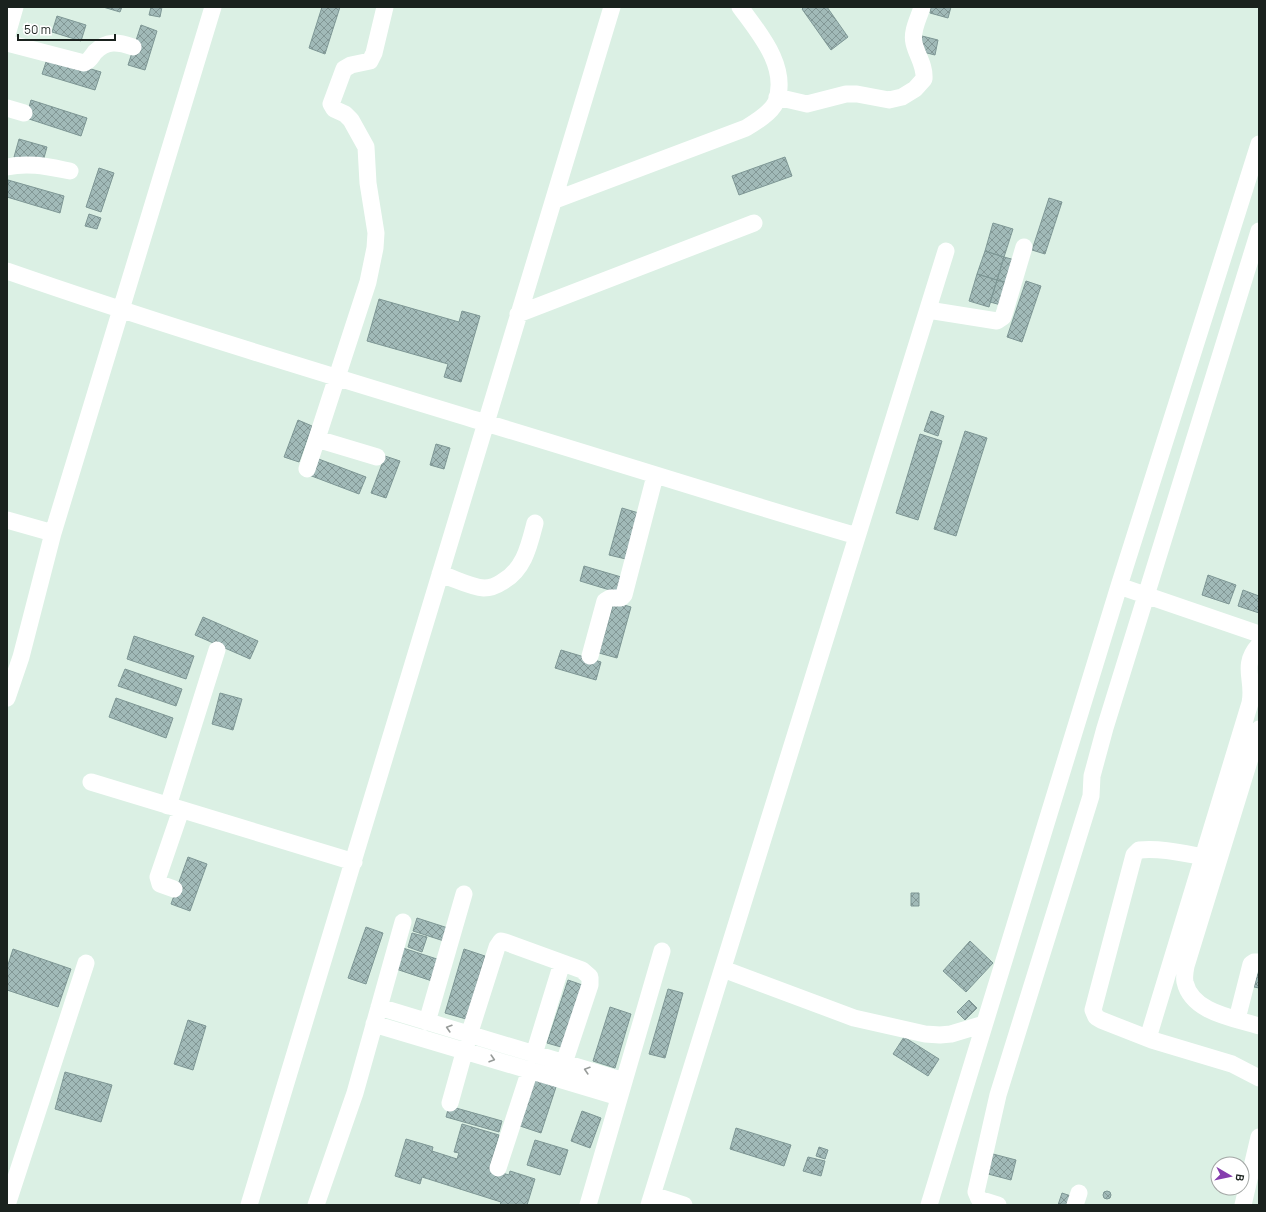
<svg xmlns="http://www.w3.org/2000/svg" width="1266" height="1212" font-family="Manrope,sans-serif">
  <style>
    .building { fill: url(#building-cross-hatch); stroke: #7e9795 }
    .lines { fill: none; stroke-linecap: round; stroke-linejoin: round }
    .minor { stroke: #fff; stroke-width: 17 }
    .oneway { stroke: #989c9a }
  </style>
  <defs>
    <pattern id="building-cross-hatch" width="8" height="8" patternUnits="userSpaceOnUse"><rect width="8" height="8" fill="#a1bab8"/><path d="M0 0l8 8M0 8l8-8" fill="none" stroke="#829795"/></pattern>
  </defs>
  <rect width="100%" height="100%" fill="#dbf0e4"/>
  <path class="building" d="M103 7H122L120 12Z
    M151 7H162L160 17 149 15Z
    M322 7H340L325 54 309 48Z
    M804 7H827L848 37 831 50 802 9Z
    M931 7H951L948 18 930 13Z
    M57 16 86 25 81 41 52 32Z
    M141 25 157 31 145 70 128 65Z
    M922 36 938 40 935 55 919 51Z
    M48 56 101 72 95 90 42 74Z
    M31 100 87 118 81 136 26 118Z
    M19 139 47 147 42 165 14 157Z
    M785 157 792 176 739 195 732 176Z
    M99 168 114 173 101 212 86 207Z
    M8 180 64 196 60 213 7 197Z
    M1049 198 1062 202 1045 254 1032 250Z
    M89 214 101 218 97 229 85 226Z
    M993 223 1013 229 1004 257 985 251Z
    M985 251 1004 257 997 280 977 274Z
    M1004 257 1015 260 1008 283 997 280Z
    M977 274 997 280 989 307 969 301Z
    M997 280 1008 283 1001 305 990 302Z
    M1026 281 1041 286 1022 342 1007 337Z
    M379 299 459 322 462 311 480 316 461 382 444 377 448 364 367 341Z
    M931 411 944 416 938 436 924 431Z
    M298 420 312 426 299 462 284 457Z
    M965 431 987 438 956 536 934 529Z
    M920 434 942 441 918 520 896 513Z
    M436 444 450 448 444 469 430 465Z
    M385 456 400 461 386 498 371 493Z
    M316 458 366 477 359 494 309 475Z
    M622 508 642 514 630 560 609 555Z
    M584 566 628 579 623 594 580 581Z
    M1208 575 1236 585 1229 604 1202 595Z
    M1243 590 1259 596V613L1238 606Z
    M614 602 631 607 617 658 599 653Z
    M203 617 258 641 250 659 195 635Z
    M134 636 194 656 186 679 127 659Z
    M561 650 601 662 596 680 555 668Z
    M125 669 182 689 176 706 118 686Z
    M220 693 242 699 233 730 212 724Z
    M116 698 173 718 166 738 109 717Z
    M188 857 207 864 190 911 171 904Z
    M911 893H919V906H911Z
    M417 918 451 929 447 942 413 931Z
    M366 927 383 933 366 984 348 978Z
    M412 933 427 937 422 952 408 947Z
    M970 941 993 963 966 992 943 971Z
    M403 948 443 961 435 982 396 969Z
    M13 949 71 969 58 1007 7 990V968Z
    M464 949 485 956 466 1019 445 1013Z
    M1259 970V988L1254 987Z
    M568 980 588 987 568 1049 547 1043Z
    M668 989 683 993 665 1058 649 1054Z
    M969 1000 977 1008 965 1020 957 1012Z
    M610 1007 631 1014 615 1068 593 1061Z
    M188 1020 206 1026 193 1070 174 1064Z
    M904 1037 939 1059 928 1076 893 1054Z
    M65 1072 112 1085 101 1122 55 1109Z
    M535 1077 557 1084 541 1133 520 1126Z
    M449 1106 502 1121 499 1132 446 1117Z
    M582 1111 601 1118 590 1148 571 1141Z
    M462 1124 499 1135 489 1169 509 1175 510 1171 535 1179 527 1205H500L501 1202 422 1177 420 1184 395 1176 406 1139 433 1147 432 1151 457 1159 459 1153 454 1152Z
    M736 1128 791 1145 784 1166 730 1149Z
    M535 1140 568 1150 560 1175 527 1165Z
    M819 1147 828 1150 825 1159 816 1156Z
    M993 1154 1016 1160 1011 1180 988 1174Z
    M808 1157 825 1161 821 1176 803 1171Z
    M1103 1195a4 4 0 1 1 8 0a4 4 0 1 1-8 0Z
    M1062 1193 1074 1197 1071 1205H1058Z"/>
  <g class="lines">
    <path class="minor" d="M7 35 15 7
      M7 43 84 63C90 61 91 57 95 52 107 40 118 42 133 47
      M777 97 807 104 846 94H857L889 100 902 97 915 89 924 79C925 65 917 56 914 43 911 31 919 18 922 7
      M7 108 24 113
      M7 167C29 162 49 167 70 171
      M555 200 746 128C756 122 771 113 776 102 789 67 759 33 740 7
      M7 271C162 325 319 372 476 420 603 458 730 499 857 536
      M928 310 997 321 1003 317 1005 311 1024 247
      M518 314 754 223
      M317 439 377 457
      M307 469 368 282 375 248 376 233 368 183 366 147 351 120 345 114 334 109 331 104 344 69 351 65 370 61 374 53 385 7
      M7 520 53 533
      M440 574C454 578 470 587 484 588 491 588 496 586 502 582 524 570 529 546 535 523
      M1119 586 1259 634
      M590 656 605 601 610 598H621L624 595 655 476
      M7 698 21 657 53 533 213 7
      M1259 729 1186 966C1185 971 1184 977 1185 982 1192 1013 1234 1018 1259 1026
      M91 782 354 862
      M168 806 217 650
      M1204 857C1182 853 1161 848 1139 850L1134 855 1093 1010 1096 1017 1101 1020 1152 1040 1232 1064 1259 1078
      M174 889 160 884 158 877 181 810
      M723 969 854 1018 925 1034 940 1035 951 1034 984 1024
      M379 1007 624 1081
      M1237 1019 1251 964 1254 962H1259
      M427 1022 464 894
      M374 1024 619 1097
      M1148 1038 1250 703C1255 680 1240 666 1259 645
      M534 1054 562 963
      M450 1103 469 1035 497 947 501 941 505 942 582 970 590 977V985L564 1063
      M498 1168 530 1070
      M653 1195 684 1205
      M7 1205 86 963
      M249 1205 612 7
      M316 1205 355 1093 403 922
      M588 1205 662 951
      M649 1205 946 251
      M929 1205 1119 586 1259 144
      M998 1205 979 1199 976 1192 998 1095 1091 796 1092 776 1105 728 1259 231
      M1075 1205 1079 1193
      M1243 1205 1259 1137"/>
  </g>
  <defs><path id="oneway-chevron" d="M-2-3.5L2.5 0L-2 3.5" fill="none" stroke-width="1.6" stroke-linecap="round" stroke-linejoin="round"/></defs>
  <g class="oneway">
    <use href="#oneway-chevron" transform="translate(449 1028) rotate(-163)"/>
    <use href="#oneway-chevron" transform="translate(492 1059) rotate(17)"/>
    <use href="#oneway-chevron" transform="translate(587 1070) rotate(-163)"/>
  </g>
  <rect width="1266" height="1212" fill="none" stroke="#1a221e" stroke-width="16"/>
  <g transform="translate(1230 1176) rotate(99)"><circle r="19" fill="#ffffff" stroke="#a3a7a5"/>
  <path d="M0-3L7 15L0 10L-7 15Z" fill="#853cae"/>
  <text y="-6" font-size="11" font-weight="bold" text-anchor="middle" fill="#1a221e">B</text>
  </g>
  <path d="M18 34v6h97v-6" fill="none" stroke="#1a221e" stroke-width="2"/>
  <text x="24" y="34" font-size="12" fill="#1a221e" stroke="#ffffff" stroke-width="3" paint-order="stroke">50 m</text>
</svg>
